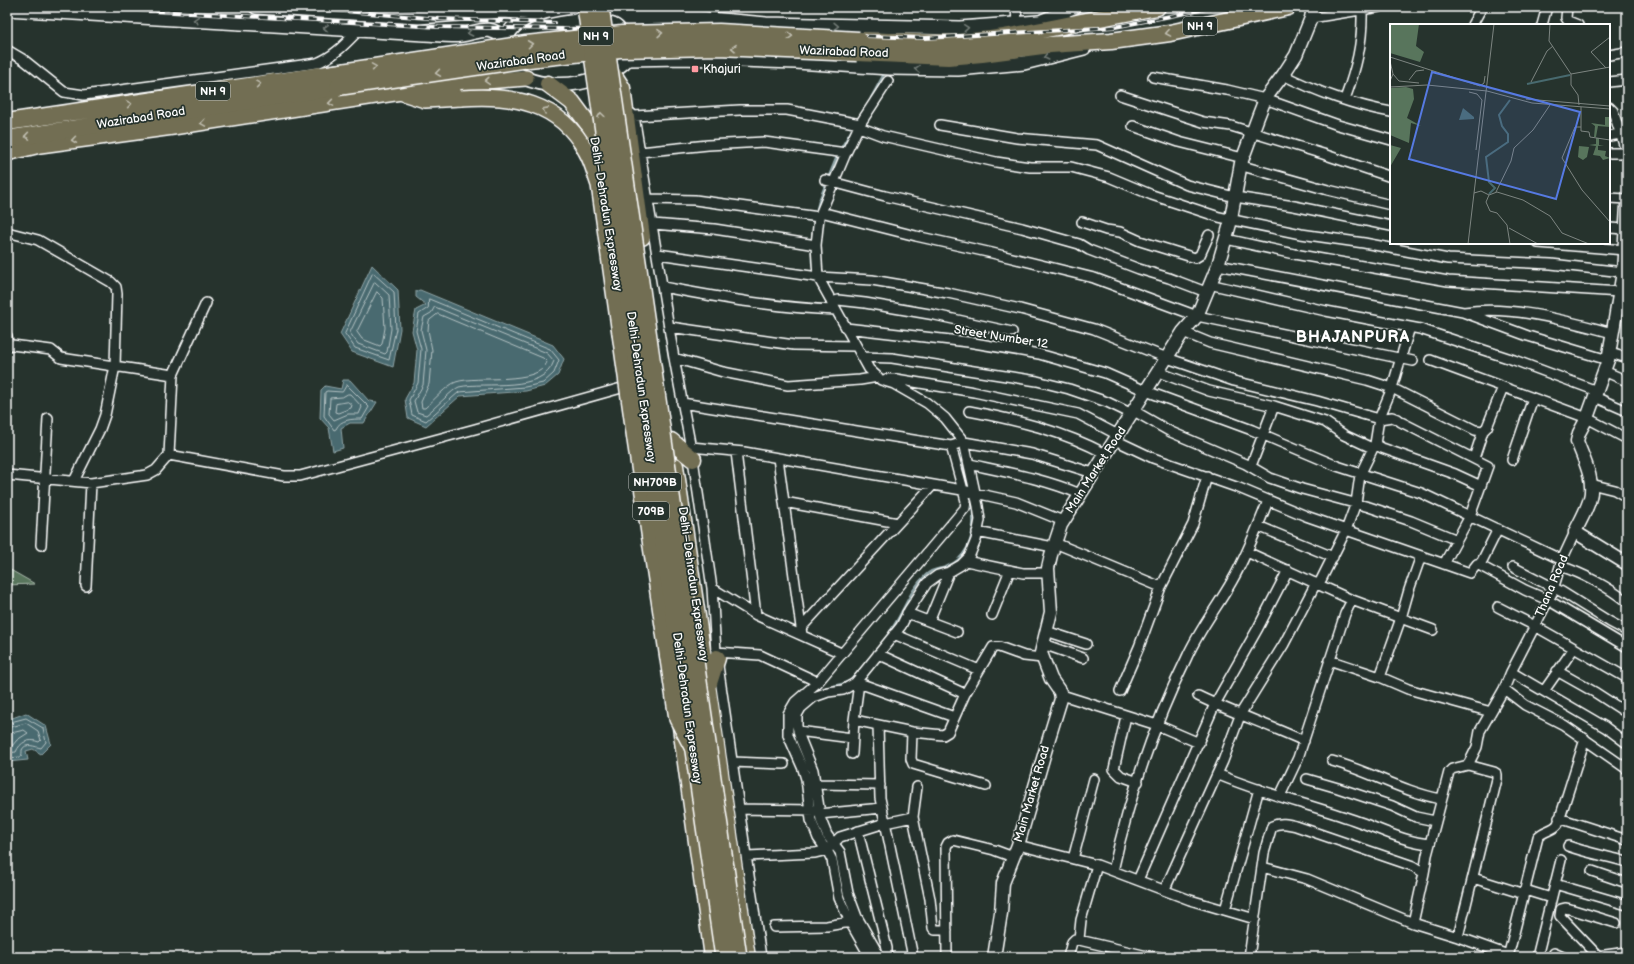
<svg xmlns="http://www.w3.org/2000/svg" width="1634" height="964" font-family="'Balsamiq Sans',sans-serif">
  <style>
    .green { fill: #58755c; stroke: #acbaae }
    .water { fill: #486a6f; stroke: #91a6a9 }
    .lines { fill: none; stroke-linecap: round; stroke-linejoin: round }
    .shore { stroke: #b6c3c5; stroke-width: 1 }
    .stream { stroke: #91a6a9; stroke-width: 2.5 }
    .minor-casing { stroke: #fff; stroke-width: 12 }
    .tertiary-casing { stroke: #fff; stroke-width: 15 }
    .secondary-casing { stroke: #fff; stroke-width: 16 }
    .primary-casing { stroke: #fff; stroke-width: 18 }
    .trunk-casing { stroke: #fff; stroke-width: 19 }
    .minor { stroke: #26332d; stroke-width: 9 }
    .tertiary { stroke: #26332d; stroke-width: 12 }
    .secondary { stroke: #26332d; stroke-width: 13 }
    .primary { stroke: #726e52; stroke-width: 15 }
    .trunk { stroke: #726e52; stroke-width: 16 }
    .rail-casing { stroke: #fff; stroke-width: 4 }
    .rail { stroke: #26332d; stroke-width: 2.5; stroke-dasharray: 8; stroke-linecap: butt }
    .primary-bridge-casing { stroke: #fff; stroke-width: 18; stroke-linecap: butt }
    .trunk-bridge-casing { stroke: #fff; stroke-width: 19; stroke-linecap: butt }
    .motorway-bridge-casing { stroke: #fff; stroke-width: 20; stroke-linecap: butt }
    .primary-bridge { stroke: #726e52; stroke-width: 15 }
    .trunk-bridge { stroke: #726e52; stroke-width: 16 }
    .motorway-bridge { stroke: #726e52; stroke-width: 17 }
    .oneway { stroke: #727a76 }
    .oneway2 { stroke: #c0beb1 }
    .poi-dot { fill: #ff9aa2; stroke: #26332d; stroke-width: 1.5 }
    .labels { text-anchor: middle; dominant-baseline: central; stroke-width: 3.5; stroke-linejoin: round; paint-order: stroke }
    .shield { fill: #26332d; stroke: #bec2c0; stroke-width: 1 }
    .shield-label { font-size: 11px; font-weight: bold; fill: #fff }
    .street-label { font-size: 12px; fill: #fff; stroke: #26332d }
    .poi-label { font-size: 12px; fill: #fff; stroke: #26332d; text-anchor: start }
    .district-label { font-size: 16px; font-weight: bold; letter-spacing: 1px; fill: #fff; stroke: #26332d }
    .inset-river { fill: none; stroke: #486a6f; stroke-width: 2 }
    .inset-road { fill: none; stroke: #7d8581; stroke-width: 1 }
    .view { fill: #567ae2; fill-opacity: 0.15; stroke: #567ae2; stroke-width: 2 }
    .inset-edge { fill: none; stroke: #fff; stroke-width: 2 }
  </style>
  <rect width="100%" height="100%" fill="#26332d"/>
  <filter id="ink" filterUnits="userSpaceOnUse"><feTurbulence type="fractalNoise" baseFrequency=".025" numOctaves="2"/><feDisplacementMap in="SourceGraphic" scale="8" xChannelSelector="R" yChannelSelector="G"/><feConvolveMatrix kernelMatrix="1 2 1 2 8 2 1 2 1" color-interpolation-filters="sRGB"/></filter>
  <g filter="url(#ink)">
    <path class="green" d="M7 568 35 584 7 585Z"/>
    <path class="water" d="M372 265 398 290 400 329 393 367 352 352 340 334Z
      M420 290 553 345 564 359 558 375 545 386 526 391 460 396 426 426 408 418 405 399 414 383 417 350 412 331 416 310 426 305 416 297V291Z
      M343 380H350L369 401 377 402 364 423H350L341 428 343 448 333 451 329 428 320 418 321 390 325 386 341 389Z
      M26 713 46 726 51 744 41 754 33 749 26 751 28 760 7 762V720Z"/>
    <g class="lines">
      <path class="shore" d="M373 273 394 292 396 329 389 360 355 348 345 334Z
        M375 282 389 295 391 329 387 352 385 354 358 344 350 333Z
        M377 292 383 298 385 328 382 344 380 346 362 339 357 332Z
        M429 299 550 349 559 360 554 373 543 383 525 387 459 392 426 421 412 415 409 400 418 383 421 349 416 331 419 314 428 308Z
        M435 307 547 353 554 361C543 394 485 381 459 387 453 389 433 410 426 415L417 412 414 401 423 385 426 350 421 330 424 317 431 313Z
        M438 314 543 358 547 362C539 386 476 375 456 382 447 385 433 401 425 408H422L421 402 429 384 432 350 428 330 429 321Z
        M347 385 369 407 362 419C353 419 340 419 336 429L334 430 324 416 325 392 327 391 342 392Z
        M348 394H350L362 407 359 414H348L334 420 329 414 330 398 342 397Z
        M348 402 352 405 351 408 338 413 335 412 336 404Z
        M7 723 26 718 43 728 46 742 41 748C36 747 25 742 22 750 22 752 22 755 21 757L7 758
        M7 728 26 723 38 731 41 740 39 742C29 738 20 742 16 752L7 753
        M7 734 24 730 28 733 17 740 12 746 7 747"/>
      <path class="stream" d="M871 98 885 72
        M840 150 852 130
        M816 213 819 201 838 154
        M813 237 814 222
        M812 250V262L814 270
        M817 283 829 307
        M831 311 839 324
        M959 446 969 490
        M825 688 842 684 850 681C864 666 885 641 895 624 906 606 910 590 926 575 933 568 940 570 948 566 956 563 963 555 967 548 976 531 974 513 970 495
        M792 726 796 743 804 759
        M839 869 842 890 847 905"/>
      <defs>
        <path id="minor" d="M639 7 640 18
          M1016 7 1017 23
          M1567 7 1566 18 1568 21 1578 25
          M1311 18 1379 7
          M1472 25 1482 7
          M1542 25 1547 7
          M7 50 24 60 64 92 84 95 317 63C335 56 346 43 359 30
          M1609 55 1627 52
          M1283 75C1315 91 1356 106 1391 112
          M1153 77 1227 90 1265 99 1338 125 1391 140
          M1609 82 1627 80
          M1120 95 1203 122 1231 126 1323 154 1391 177
          M1345 99C1356 69 1363 43 1362 10
          M1609 107 1613 111 1627 154
          M625 108 634 116 674 358 693 459 712 588 716 652 761 957
          M634 116 740 110H787L860 124
          M940 125 1017 138 1097 145 1187 185 1235 197 1294 206 1391 226
          M1133 126 1179 142 1243 158
          M859 127 883 136 996 162 1030 167H1071L1109 177 1152 195 1219 217 1301 234 1364 243 1448 259 1551 264 1623 272
          M1609 136 1620 134
          M640 152 708 145 764 142 846 153
          M1609 153H1627
          M1241 163 1246 167 1328 190 1391 205
          M825 180 885 196 1022 228 1079 244 1089 250 1139 269 1169 278 1206 292
          M1609 198 1627 199
          M648 199 695 200 819 217
          M821 212 916 236 992 253 1094 278 1197 316 1413 361
          M1082 222 1106 230 1120 232 1140 241 1195 258 1200 255 1209 235
          M653 224 714 229 816 245
          M1609 228 1626 229
          M7 232 38 240 111 282 116 287 117 294 115 366 105 415 100 429 74 481
          M1226 239 1294 254 1448 281 1620 292
          M1538 243 1625 250
          M658 254 818 277 872 280 948 293 1020 309 1094 329 1167 358 1234 381 1317 401 1379 419 1392 417 1397 419 1401 422 1488 466 1470 516 1444 564
          M1218 265 1463 312 1528 336 1608 360
          M1209 284 1326 311 1420 329 1514 360 1597 391
          M663 287C721 298 778 308 836 310
          M831 302 838 300 865 303 935 315 1012 332
          M1464 312C1513 305 1566 321 1613 333
          M670 327 794 345 855 346
          M846 328 968 342 1039 354 1105 373 1146 391 1252 430 1337 466 1421 493 1562 560
          M1183 332 1210 343 1367 380 1392 388 1475 430 1483 431 1487 427 1503 387
          M7 336 8 343 12 345 51 350 61 358 173 375 169 455
          M1610 353 1627 358
          M862 357 892 358 1037 381 1069 389 1107 402 1132 414
          M674 358 723 372 788 385 860 380 878 377
          M1430 360 1587 418 1627 439
          M1604 371 1627 381
          M1158 372 1209 391 1274 406 1325 422 1344 435 1372 448
          M173 375 206 303
          M886 379H896L974 392 1078 414 1118 435
          M1595 397 1627 411
          M682 403 951 446 964 442 1032 454 1093 473
          M969 411C1017 420 1063 431 1106 454
          M1134 411 1171 432 1246 464 1270 478 1302 489 1369 507 1411 521 1457 540
          M1115 440 1153 458 1239 488 1306 516 1470 573 1477 564 1525 590 1548 600 1627 647
          M1375 444 1382 448 1455 474 1481 486
          M691 447 744 452 962 490 1016 502 1063 521
          M736 452 756 615
          M778 458 802 635
          M1474 458 1483 431
          M1512 460 1533 398
          M969 464C1006 472 1045 479 1080 494
          M1251 466 1274 406
          M7 475 91 483 147 475 156 470 169 455 284 476H300L475 429 632 385
          M1591 484 1615 490 1627 497
          M784 502 898 523
          M1258 526 1333 557
          M977 532 1053 547
          M1055 543 1161 587
          M41 545 48 418
          M1247 552 1352 600 1433 630
          M966 561 1023 573H1048
          M1480 565 1498 529
          M1560 566C1582 573 1609 587 1627 602
          M1513 567 1562 592 1610 622 1627 631
          M1319 584 1346 530 1356 503 1360 475 1375 444 1379 419 1392 388 1410 327
          M86 586 91 483
          M712 588 756 615 841 653
          M1498 607 1535 626 1627 678
          M907 613 957 632
          M992 615 1010 570
          M929 621 949 572
          M801 628 933 485
          M1046 631 1086 644
          M894 634 979 670
          M1043 644 1083 658
          M716 652 760 655 818 682
          M878 654 965 694
          M1329 660 1380 677 1408 689 1491 712
          M1557 671 1596 693 1627 713
          M1511 672 1605 727 1625 742
          M1380 677 1401 618 1409 590 1421 556
          M856 682 954 717
          M1504 689 1525 705 1564 725 1627 769
          M1120 691 1139 647 1161 587 1193 524 1207 476
          M1544 691 1574 648
          M1062 695 1157 725 1199 743
          M1198 696C1233 713 1269 725 1304 741
          M1126 716 1114 769 1121 776 1138 782
          M854 720 912 732 943 735 948 732 965 694 993 647H999L1024 656 1042 658
          M878 725 880 798 913 957
          M798 731 852 738
          M912 732 911 759 913 764 986 786
          M852 754 854 720 859 683
          M1332 761C1369 771 1403 792 1441 799
          M733 762 784 764
          M1468 765 1477 747 1480 731 1504 689 1511 672 1552 593 1562 560 1575 532
          M1217 774C1261 793 1308 804 1354 820 1378 828 1404 842 1430 844
          M1307 779 1338 788 1392 806 1416 817 1435 821
          M815 784 880 785
          M917 787 913 817 930 899 933 928 935 930H947
          M1280 796 1298 758 1345 614 1352 600
          M739 809 815 810
          M819 814 882 808
          M1559 818 1627 840
          M858 831 887 948V952L885 957
          M1018 845 1097 865 1190 900 1255 919
          M1568 846C1587 853 1607 856 1627 862
          M747 856 815 853 827 850 840 837 885 823 913 817
          M1073 859 1094 779
          M1262 867 1307 879 1413 923 1458 937 1508 955
          M1113 871C1129 798 1154 724 1187 657 1199 630 1218 606 1232 581 1247 555 1257 528 1268 501
          M1592 871 1627 883
          M1473 878 1524 894
          M1138 880 1215 704 1258 628 1288 570
          M1555 884 1627 905
          M1165 889 1223 761 1241 713 1284 644 1316 583
          M1525 890 1551 898
          M1225 910 1259 789
          M1413 923 1424 873 1427 855 1449 772 1452 769 1468 765
          M774 927 827 926 850 922
          M1458 937 1497 779V774L1494 772 1468 765
          M1079 939 1081 920 1097 865
          M1554 953 1563 957
          M1598 956 1627 952
          M870 957 850 922 839 898 832 860 829 854 818 838 811 820 806 779 803 769 788 735V714L795 702 818 682 965 508 966 501 951 446
          M880 957 857 917 848 893 840 852 827 835 821 820 813 770 800 738 797 726V715L801 708 814 697 828 692 843 690 855 683 901 626 909 610 927 583 938 575 949 572 961 565 969 557 976 540 980 520 978 506 964 442 945 418 927 403 894 384 881 380 869 369 818 277 816 245 819 217 846 153 860 124 888 81
          M947 957 946 847 948 843 953 840 994 850 1013 857
          M1068 957 1072 942 1075 939 1147 956 1159 957
          M1249 957 1264 853 1272 826C1280 822 1288 824 1296 826L1413 866 1424 873
          M1508 957 1538 837C1544 830 1553 831 1558 824L1585 739
          M1537 957 1561 860
          M1599 957 1560 916 1561 909 1565 908 1570 909 1616 923"/>
        <path id="tertiary" d="M1043 20 1075 7
          M1627 206 1623 272 1608 360 1587 418 1579 433 1577 441C1583 458 1595 480 1590 498 1587 510 1580 521 1575 532L1627 564
          M994 957 1001 913 1003 883 1018 845 1049 738 1061 699 1060 692 1051 679 1041 653 1051 612 1048 568 1051 555 1061 525 1183 332 1197 316 1218 265 1230 224 1241 163 1258 117 1265 99 1283 75 1296 55 1311 18 1313 7"/>
        <path id="secondary" d="M256 7 418 17 502 11 536 13
          M572 7C547 10 500 18 505 53 506 61 512 70 519 75 551 94 612 84 633 52
          M598 7C613 9 626 11 634 26
          M7 9 424 34C436 34 449 37 461 35 480 32 489 24 505 39
          M630 18H699L766 24 960 28 1065 20
          M628 59 682 58 796 62 890 68 958 69 1024 63 1084 48"/>
        <path id="primary" d="M403 93 425 100 461 98
          M7 153 40 145 173 127 460 83 526 78"/>
        <path id="trunk" d="M859 40C899 41 941 45 981 40 1040 33 1098 17 1157 7
          M857 53 948 57 982 54 1050 45 1111 41 1170 33 1288 7
          M611 71 622 88 642 237
          M548 84 572 102 592 129 601 179
          M7 122 335 73
          M7 139 338 87
          M671 441 693 459
          M675 466 747 957
          M709 683 717 658
          M681 727 713 957"/>
      </defs>
      <use href="#minor" class="minor-casing"/>
      <use href="#tertiary" class="tertiary-casing"/>
      <use href="#secondary" class="secondary-casing"/>
      <use href="#primary" class="primary-casing"/>
      <use href="#trunk" class="trunk-casing"/>
      <use href="#minor" class="minor"/>
      <use href="#tertiary" class="tertiary"/>
      <use href="#secondary" class="secondary"/>
      <use href="#primary" class="primary"/>
      <use href="#trunk" class="trunk"/>
      <defs>
        <path id="rail" d="M84 7 439 27 564 29 714 26 866 36 925 38 1115 27 1216 7
          M296 7 440 19 555 23"/>
      </defs>
      <use href="#rail" class="rail-casing"/>
      <use href="#rail" class="rail"/>
      <defs>
        <path id="primary-bridge" d="M461 98C511 94 560 102 586 151 592 161 595 174 599 185L635 440 677 719 692 747"/>
        <path id="trunk-bridge" d="M335 73 526 44 622 34 719 32 859 40
          M338 87 529 59 620 49 719 47 857 53"/>
        <path id="motorway-bridge" d="M586 7 724 957
          M600 7 738 957"/>
      </defs>
      <use href="#primary-bridge" class="primary-bridge-casing"/>
      <use href="#trunk-bridge" class="trunk-bridge-casing"/>
      <use href="#motorway-bridge" class="motorway-bridge-casing"/>
      <use href="#primary-bridge" class="primary-bridge"/>
      <use href="#trunk-bridge" class="trunk-bridge"/>
      <use href="#motorway-bridge" class="motorway-bridge"/>
    </g>
    <defs><path id="oneway-chevron" d="M-2-3.5L2.5 0L-2 3.5" fill="none" stroke-width="1.6" stroke-linecap="round" stroke-linejoin="round"/></defs>
    <g class="oneway">
      <use href="#oneway-chevron" transform="translate(196 20) rotate(-176)"/>
      <use href="#oneway-chevron" transform="translate(836 26) rotate(1)"/>
      <use href="#oneway-chevron" transform="translate(326 28) rotate(-176)"/>
      <use href="#oneway-chevron" transform="translate(966 28) rotate(-5)"/>
      <use href="#oneway-chevron" transform="translate(470 33) rotate(167)"/>
      <use href="#oneway-chevron" transform="translate(1046 57) rotate(166)"/>
      <use href="#oneway-chevron" transform="translate(917 69) rotate(-179)"/>
    </g>
    <g class="oneway2">
      <use href="#oneway-chevron" transform="translate(660 33) rotate(-1)"/>
      <use href="#oneway-chevron" transform="translate(1168 33) rotate(170)"/>
      <use href="#oneway-chevron" transform="translate(790 36) rotate(3)"/>
      <use href="#oneway-chevron" transform="translate(530 44) rotate(-7)"/>
      <use href="#oneway-chevron" transform="translate(734 48) rotate(-178)"/>
      <use href="#oneway-chevron" transform="translate(374 67) rotate(-9)"/>
      <use href="#oneway-chevron" transform="translate(438 73) rotate(172)"/>
      <use href="#oneway-chevron" transform="translate(487 81) rotate(176)"/>
      <use href="#oneway-chevron" transform="translate(258 84) rotate(-9)"/>
      <use href="#oneway-chevron" transform="translate(331 103) rotate(171)"/>
      <use href="#oneway-chevron" transform="translate(129 104) rotate(-9)"/>
      <use href="#oneway-chevron" transform="translate(545 110) rotate(-152)"/>
      <use href="#oneway-chevron" transform="translate(601 115) rotate(-98)"/>
      <use href="#oneway-chevron" transform="translate(203 123) rotate(171)"/>
      <use href="#oneway-chevron" transform="translate(27 136) rotate(171)"/>
      <use href="#oneway-chevron" transform="translate(74 140) rotate(172)"/>
    </g>
  </g>
  <rect class="poi-dot" x="691" y="65" width="8" height="8" rx="2"/>
  <g class="labels">
    <g class="shield">
      <rect x="1183" y="17" width="34" height="18" rx="3"/>
      <rect x="579" y="27" width="34" height="18" rx="3"/>
      <rect x="196" y="82" width="34" height="18" rx="3"/>
      <rect x="629" y="473" width="52" height="18" rx="3"/>
      <rect x="633" y="502" width="36" height="18" rx="3"/>
    </g>
    <g class="shield-label">
      <text x="1200" y="26">NH 9</text>
      <text x="596" y="36">NH 9</text>
      <text x="213" y="91">NH 9</text>
      <text x="655" y="482">NH709B</text>
      <text x="651" y="511">709B</text>
    </g>
    <g class="street-label">
      <text transform="translate(844 52) rotate(2)">Wazirabad Road</text>
      <text transform="translate(521 61) rotate(-8)">Wazirabad Road</text>
      <text transform="translate(141 118) rotate(-9)">Wazirabad Road</text>
      <text transform="translate(606 214) rotate(81)">Delhi–Dehradun Expressway</text>
      <text transform="translate(1001 337) rotate(9)">Street Number 12</text>
      <text transform="translate(641 387) rotate(82)">Delhi-Dehradun Expressway</text>
      <text transform="translate(1096 470) rotate(-57)">Main Market Road</text>
      <text transform="translate(693 584) rotate(82)">Delhi–Dehradun Expressway</text>
      <text transform="translate(1552 586) rotate(-67)">Thana Road</text>
      <text transform="translate(687 708) rotate(82)">Delhi-Dehradun Expressway</text>
      <text transform="translate(1032 794) rotate(-74)">Main Market Road</text>
    </g>
    <g class="poi-label">
      <text x="703" y="69">Khajuri</text>
    </g>
    <g class="district-label">
      <text x="1353" y="337">BHAJANPURA</text>
    </g>
  </g>
  <g transform="translate(1390 24)">
    <rect width="220" height="220" fill="#26332d"/>
    <path d="M0 0H29L26 22 34 28 30 38 0 29ZM16 63 23 65 24 75 17 94 31 102 21 99 19 119 0 111V64ZM215 93H220V103L208 102 206 113H204L205 102 201 99 215 101ZM206 114H209V121H214L208 122V126L216 127 215 132 220 134 213 136 210 132 203 131 206 122 199 121 206 120ZM0 121 11 124 0 143ZM189 122 199 123 197 133 193 136 188 133Z" fill="#58755c"/>
    <path d="M73 84 84 93V95L69 96Z" fill="#486a6f"/>
    <path class="inset-river" d="M137 60 180 51M99 170 105 164 99 158 96 133 118 118V110L112 102 109 91 120 76"/>
    <path class="inset-road" d="M160 0 159 17 181 50V61L188 71 189 81M0 33 90 62M0 37 3 50 0 57M216 44 201 28 220 13M3 50 9 57 29 59M181 50 220 43M19 56 26 47 34 46M141 58 157 27 163 22M90 62 94 59 95 52M0 63 37 61 97 67 142 79 220 85M79 68 87 70 92 76 86 126M136 75 220 82M191 83V107L199 108 200 113 220 116M191 103H185L172 134 192 166 220 198M106 168 121 137 124 124 143 106 160 81M84 169 91 167 99 171 107 168 133 176 160 192 172 209 199 220M99 171 96 178 100 187 107 189 117 201 120 220M119 204 148 220M78 220 104 0"/>
    <path class="view" d="M42 48 190 88 166 175 19 135Z"/>
    <rect width="220" height="220" class="inset-edge"/>
  </g>
  <rect width="1634" height="964" fill="none" stroke="#26332d" stroke-width="24"/>
  <rect x="12" y="12" width="1610" height="940" fill="none" stroke="#fff" stroke-width="1.5" filter="url(#ink)"/>
</svg>
